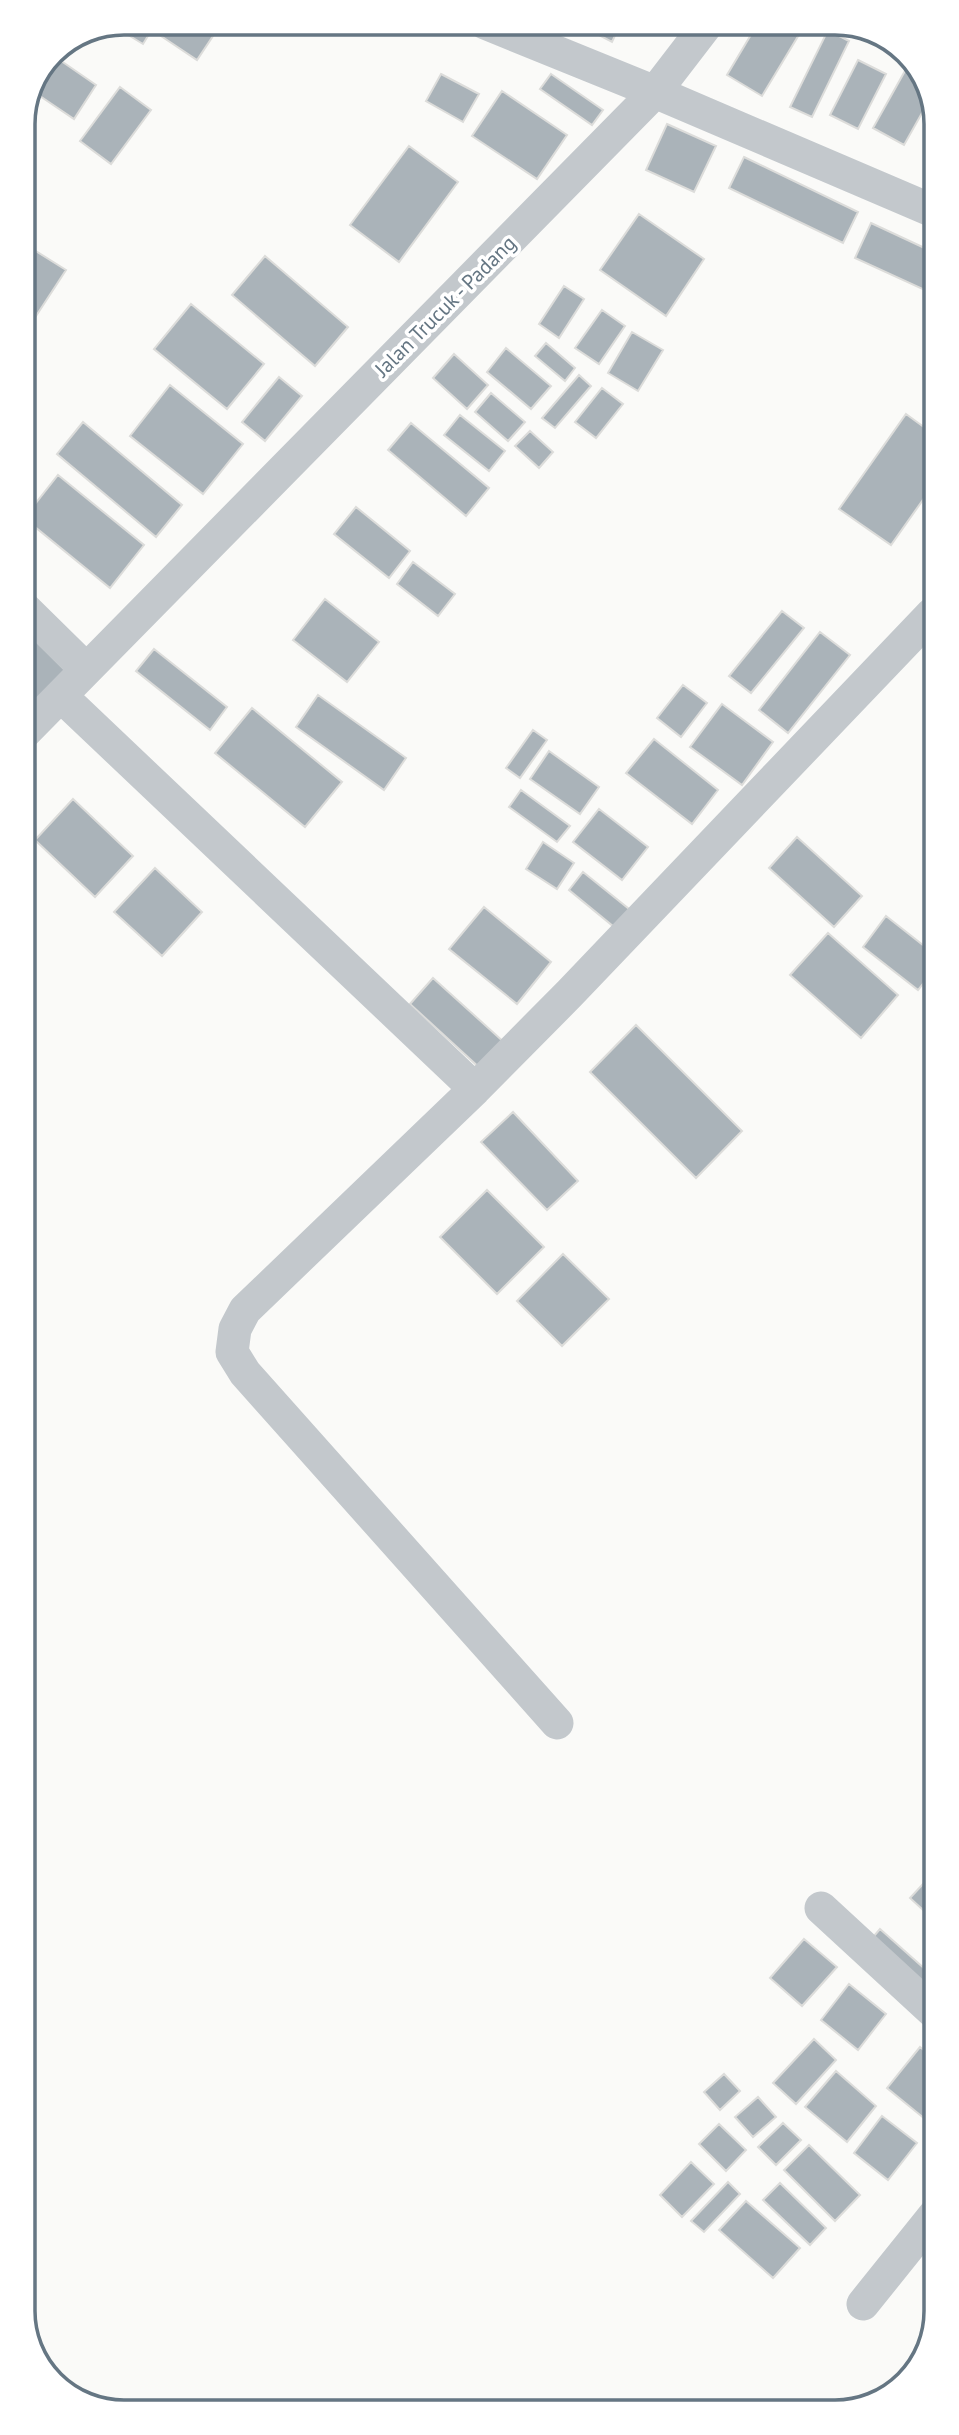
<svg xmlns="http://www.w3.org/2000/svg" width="959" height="2435" font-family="'PT Sans',sans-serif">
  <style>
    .building { fill: #aab3b9; stroke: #dcdcda; stroke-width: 2 }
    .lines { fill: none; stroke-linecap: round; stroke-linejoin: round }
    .street { stroke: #c3c8cc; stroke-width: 33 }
    .labels { text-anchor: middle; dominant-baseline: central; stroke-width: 7; stroke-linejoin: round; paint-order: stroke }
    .street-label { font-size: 21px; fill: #657683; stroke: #fff }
    .rim { fill: none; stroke: #657683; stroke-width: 3.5 }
  </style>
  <rect width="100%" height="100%" fill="#fafaf8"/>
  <path class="building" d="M132 23H156L143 44 125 33Z
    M169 23H200L215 33 197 60 161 36Z
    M576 23H621L612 42Z
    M758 23H795L803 28 762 96 727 75Z
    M847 25 897 44 898 45 894 52Z
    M828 30 849 41 812 117 790 107Z
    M54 56 96 85 74 119 34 92Z
    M858 60 886 74 858 129 830 115Z
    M910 62 931 92V97L904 145 873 128Z
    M441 74 479 94 463 122 426 101Z
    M551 74 603 110 592 125 540 89Z
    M120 87 151 110 111 164 80 141Z
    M502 91 567 135 537 179 472 136Z
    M667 124 716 146 694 192 646 170Z
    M409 146 458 182 399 262 350 225Z
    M744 157 858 212 843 243 729 188Z
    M639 214 704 259 666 316 600 270Z
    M871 223 931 251V286L929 292 855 258Z
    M23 243 66 270 23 336Z
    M265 256 348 327 315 366 232 295Z
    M564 286 584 299 559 338 539 324Z
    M191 304 264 364 227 409 154 349Z
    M602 310 625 326 599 364 575 348Z
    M632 332 663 350 638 391 608 373Z
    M546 343 575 368 565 381 535 356Z
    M506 348 551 386 531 409 487 372Z
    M454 354 488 385 467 409 433 378Z
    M579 375 591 386 555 428 542 418Z
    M279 377 302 396 265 441 242 422Z
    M170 385 243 444 203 494 130 436Z
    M602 388 623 404 596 438 575 422Z
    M491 393 525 422 508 441 475 412Z
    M906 414 932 433V487L891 545 839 509Z
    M460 415 505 451 489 471 444 435Z
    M83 422 182 505 156 537 57 454Z
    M411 423 489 488 466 516 388 450Z
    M530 431 553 452 539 468 515 446Z
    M58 475 144 545 110 588 24 518Z
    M356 507 410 551 389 578 334 534Z
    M413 562 455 594 438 616 397 584Z
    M325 599 379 642 347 682 293 640Z
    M782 611 804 628 751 693 729 676Z
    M24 629 69 674 39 704 24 689Z
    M820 632 850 655 788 733 759 710Z
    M154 649 227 707 210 730 136 671Z
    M683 685 707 703 681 737 657 718Z
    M318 695 406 758 384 790 296 727Z
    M722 704 773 742 742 785 690 747Z
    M252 708 342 782 305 827 215 753Z
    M533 730 547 740 520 778 506 768Z
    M654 739 718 790 692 824 626 773Z
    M549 751 599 787 580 814 530 779Z
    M521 790 570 826 557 842 509 807Z
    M73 799 133 856 95 897 35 840Z
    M599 809 648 847 622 880 573 842Z
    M797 837 862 896 834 927 769 868Z
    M543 842 574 863 557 889 526 869Z
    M155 868 202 912 162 956 114 912Z
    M583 872 634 913 619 931 569 890Z
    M484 907 551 962 517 1004 449 949Z
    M886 916 933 953V971L918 990 863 947Z
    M828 933 898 995 861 1038 790 975Z
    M433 978 506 1044 482 1070 410 1004Z
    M636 1025 742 1131 696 1178 590 1072Z
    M513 1112 578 1181 547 1210 481 1142Z
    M487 1190 544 1247 497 1294 440 1237Z
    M563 1254 609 1299 562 1346 517 1301Z
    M935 1871V1921L910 1898Z
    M880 1929 935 1978 936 2003 868 1943Z
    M804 1939 837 1967 802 2006 770 1978Z
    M849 1984 886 2014 858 2050 821 2020Z
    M814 2039 836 2060 796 2104 773 2083Z
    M920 2047 936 2060V2128L887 2088Z
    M836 2071 876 2106 847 2142 805 2107Z
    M724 2074 740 2091 720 2110 704 2092Z
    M758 2097 776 2117 753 2137 735 2117Z
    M882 2116 917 2143 888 2180 854 2153Z
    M783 2123 801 2140 776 2165 758 2147Z
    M719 2124 746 2150 726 2171 699 2144Z
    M809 2145 860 2195 835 2221 784 2170Z
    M691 2162 714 2184 682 2217 660 2195Z
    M728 2182 740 2194 704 2232 691 2221Z
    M780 2183 826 2228 810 2245 763 2200Z
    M746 2201 800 2248 773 2278 719 2230Z"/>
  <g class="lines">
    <path class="street" d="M485 23 655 92 708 23
      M24 608 86 669
      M61 696 475 1089
      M24 733 655 92 931 210
      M557 1723 245 1373 232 1352 235 1329 245 1310 475 1089 570 993 932 614
      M821 1908 936 2014
      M863 2304 936 2213"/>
  </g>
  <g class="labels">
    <g class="street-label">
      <text transform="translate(445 306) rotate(-45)">Jalan Trucuk - Padang</text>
    </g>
  </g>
  <path d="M0 0H959V2435H0ZM124 35H835A89 89 0 0 1 924 124V2311A89 89 0 0 1 835 2400H124A89 89 0 0 1 35 2311V124A89 89 0 0 1 124 35Z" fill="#fff" fill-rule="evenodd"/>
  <path class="rim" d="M124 35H835A89 89 0 0 1 924 124V2311A89 89 0 0 1 835 2400H124A89 89 0 0 1 35 2311V124A89 89 0 0 1 124 35Z"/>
</svg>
